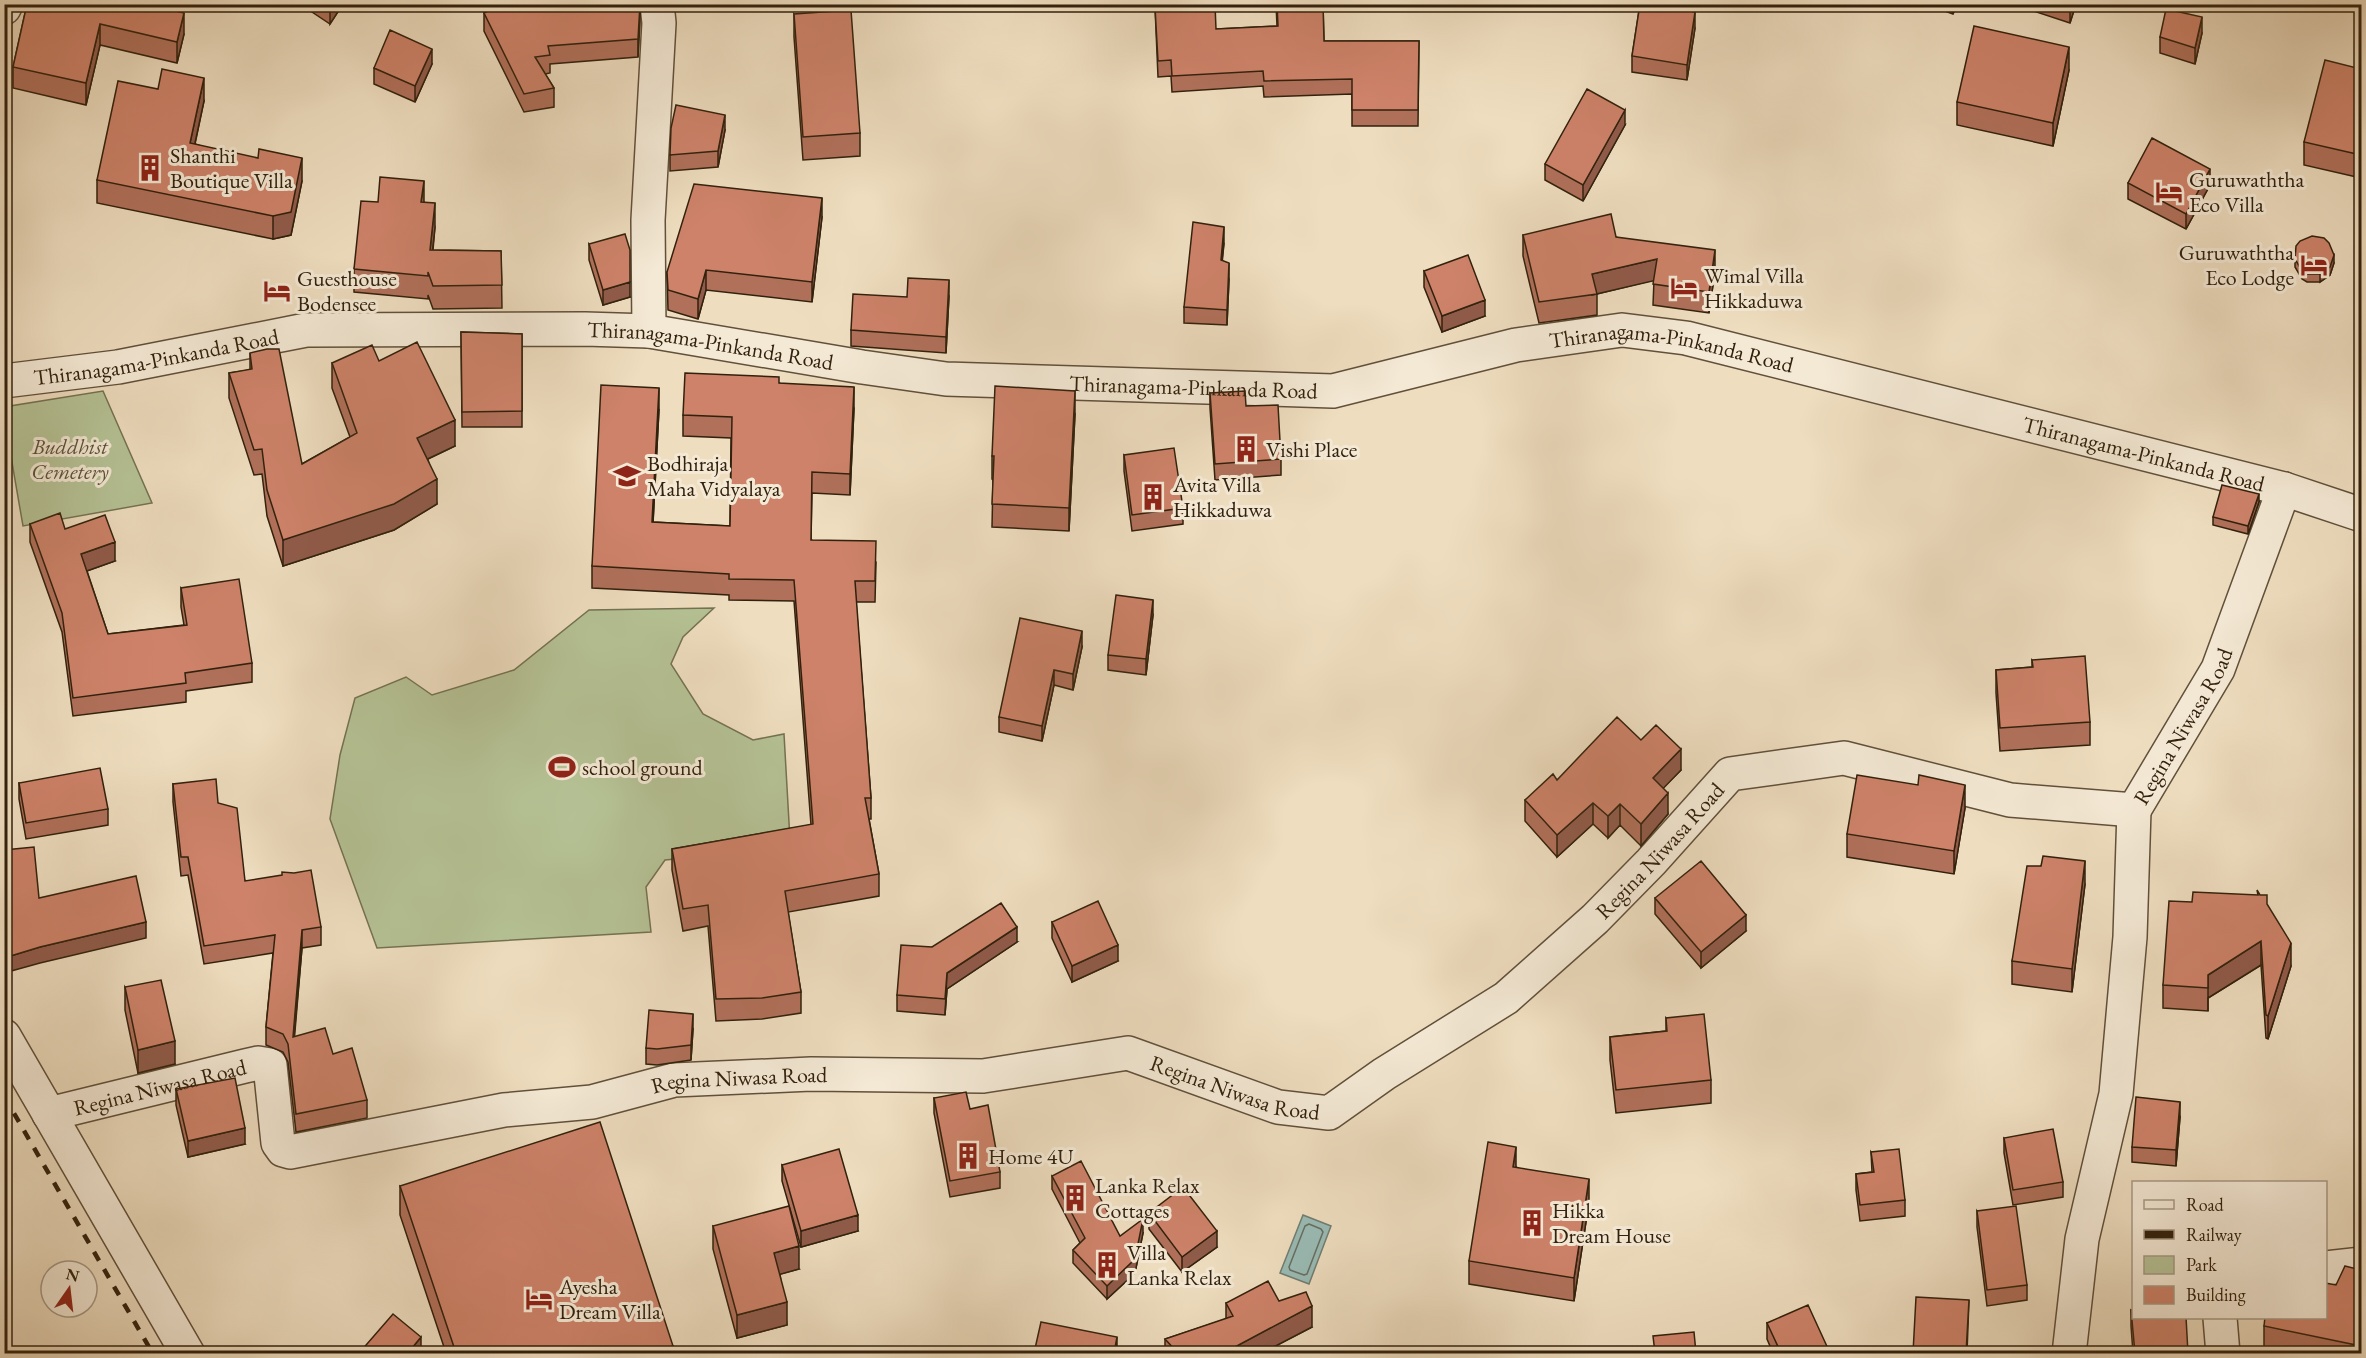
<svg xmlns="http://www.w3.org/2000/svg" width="2366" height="1358" font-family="'EB Garamond',serif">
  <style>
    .green { fill: #b5c295; stroke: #747251; stroke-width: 1.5 }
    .water { fill: #99bbb5; stroke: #707d72; stroke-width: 1.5 }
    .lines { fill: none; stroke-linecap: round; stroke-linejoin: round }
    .shore { stroke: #666e61; stroke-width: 1.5 }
    .minor-casing { stroke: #61503a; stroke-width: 36 }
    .minor { stroke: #f4e9d5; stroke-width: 33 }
    .rail { stroke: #32210d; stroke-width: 4.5; stroke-dasharray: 10 10; stroke-linecap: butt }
    .wall { fill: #b0705a; stroke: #32210d; stroke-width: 1.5 }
    .shaded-wall { fill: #905b4a; stroke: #32210d; stroke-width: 1.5 }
    .building { fill: #cd8269; stroke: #32210d; stroke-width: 1.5 }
    .labels { text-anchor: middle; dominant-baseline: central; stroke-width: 6; stroke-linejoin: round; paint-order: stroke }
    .poi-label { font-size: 22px; fill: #32210d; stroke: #f4e9d5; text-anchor: start }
    .street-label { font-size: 22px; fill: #32210d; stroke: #f4e9d5 }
    .park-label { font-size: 22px; font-style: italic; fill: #595136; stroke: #f4e9d5 }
  </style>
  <rect width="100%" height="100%" fill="#eeddbf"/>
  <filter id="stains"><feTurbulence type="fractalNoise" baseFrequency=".00333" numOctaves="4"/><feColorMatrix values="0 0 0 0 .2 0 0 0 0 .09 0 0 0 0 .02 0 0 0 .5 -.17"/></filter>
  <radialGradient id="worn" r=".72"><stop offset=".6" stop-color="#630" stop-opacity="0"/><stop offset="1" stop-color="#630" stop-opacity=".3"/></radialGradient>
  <path class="green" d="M103 391 152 503 23 526 5 422 4 407Z
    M714 608 683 637 671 664 703 714 753 740 784 734 790 840 719 855 665 860 646 887 651 932 377 948 330 819 340 755 355 698 406 677 432 695 514 670 589 610Z"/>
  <path class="water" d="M1303 1215 1331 1226 1309 1284 1280 1273Z"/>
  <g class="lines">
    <path class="shore" d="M1309 1224 1321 1229 1323 1232 1307 1274 1304 1275 1290 1270 1289 1267 1305 1226Z"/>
    <defs>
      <g id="minor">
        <path d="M4 8 6 4"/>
        <path d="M649 331 648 220 659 23 657 4"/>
        <path id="s1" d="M4 381 118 367 306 330 585 329 649 331 862 367 946 379 1333 391 1516 345 1622 330 1686 338 2284 489 2362 515"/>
        <path d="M4 1036 188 1354"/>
        <path id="s2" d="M49 1114 245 1066 258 1063 270 1065 278 1143 283 1150 290 1152 504 1110 592 1102 674 1080 811 1074 983 1076 1128 1053 1278 1107 1329 1113 1384 1074 1506 998 1595 919 1651 862 1730 774 1844 758 2010 800 2134 810 2218 669 2284 489"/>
        <path d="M2326 1268 2362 1264"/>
        <path d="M2220 1318 2223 1354"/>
        <path d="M2069 1354 2082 1239 2116 1094 2130 937 2134 810"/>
      </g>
    </defs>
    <use href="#minor" class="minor-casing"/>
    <use href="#minor" class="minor"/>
    <path class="rail" d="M4 1096 153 1354"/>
  </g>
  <path class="wall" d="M27 4 184 34 177 63 100 45 86 105 13 88V67Z
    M300 4H343L330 24Z
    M492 4H640L638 57 550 64V73L545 74 554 88V107L524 112 484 31V13L492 9Z
    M1276 4H1323L1324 41H1419L1418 126H1352V94L1264 97 1263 86 1172 92 1171 76 1158 77 1155 7 1216 29 1277 26Z
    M1640 4H1682L1681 10 1695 28 1687 80 1632 72V56Z
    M1926 4H1957L1953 14Z
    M2012 4H2076L2070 23Z
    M794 14 860 133V156L803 160 794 37Z
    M2202 33 2195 64 2160 53V37Z
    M432 64 415 102 374 84V68Z
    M2361 69V178L2304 165V142Z
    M2069 70 2053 146 1957 125V102Z
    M204 101 195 144 302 181 291 235 273 239 97 203V180Z
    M1625 125 1583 201 1545 180V164Z
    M725 130 718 167 670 171V155Z
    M2128 183 2210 185 2186 229 2128 199Z
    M378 202H424L435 227 433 250 501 251 502 308 433 309 428 295V299L354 292V269Z
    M822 217 812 302 706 290 698 319 668 310 667 272Z
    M1523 235 1616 237 1715 271 1709 313 1653 305 1654 280 1597 294V315L1539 323 1523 256Z
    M1224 243 1222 260 1229 279 1227 325 1184 323V307Z
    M589 244 630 297 603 305 589 260Z
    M2295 259 2334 263 2330 275 2320 282H2307L2302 279 2295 267Z
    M1424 271 1485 316 1442 332 1424 287Z
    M949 296 946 353 851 346V330L907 297Z
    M461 332 522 334V427H462Z
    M250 353 302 464 350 437 332 388V363L379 361 455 446 428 459 437 504 394 530 283 566 267 516 262 474 254 475 229 398V373L250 370Z
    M779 383 854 408 850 495 812 493 811 540 876 562 875 602H856L871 798V819H869L879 874V896L788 912 801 992V1013L762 1019 716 1021 708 926 683 931 672 870V849L811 825 794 601 729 600V595L592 588V566L659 409 653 522 730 526 731 438 683 436V415Z
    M1210 393 1281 459V475L1215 480 1210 408Z
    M1075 414 1069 531 992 527 993 479H992V456Z
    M1124 455 1183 508V524L1132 531 1124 471Z
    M2259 502 2248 534 2213 525V517Z
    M30 524 115 561 87 571 108 634 184 625 181 607V588L252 663V682L186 691V702L73 716 62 632 30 542Z
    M1153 615 1146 675 1108 670V655Z
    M1082 647 1073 690 1054 685 1042 741 999 732V717Z
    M2032 660 2090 722V745L2000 751 1996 693V670L2032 667Z
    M1641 740 1681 770 1663 788 1668 814 1641 846 1620 825 1608 838 1593 824 1557 857 1525 821V800L1557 780Z
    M19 783 108 809V825L26 839 19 799Z
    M173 784 218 803 245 881 321 927V945L302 948 294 1037 333 1054 367 1100V1118L296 1132 288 1062 283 1052 266 1045V1027L273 953 204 964 188 875 181 876 173 802Z
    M1918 785 1965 808 1954 874 1847 857V834Z
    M2041 866 2085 884 2072 992 2012 984V961Z
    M1655 898 1746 931 1701 968 1655 914Z
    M2192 902 2267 905 2291 966 2268 1039 2266 1038 2261 965 2208 998V1011L2163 1008V985Z
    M1052 922 1118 961 1072 982 1052 938Z
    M1017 942 947 989 945 1015 897 1011V995L932 947Z
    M125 987 175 1064 138 1073 125 1010Z
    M1666 1018 1711 1080V1103L1616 1113 1610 1060V1037L1666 1031Z
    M693 1029 691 1060 657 1065 646 1064V1048Z
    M176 1089 245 1144 188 1157 176 1105Z
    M934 1098 970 1109 1000 1172V1188L950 1197 934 1113Z
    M2180 1117 2176 1166 2132 1162V1147Z
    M2004 1138 2063 1182V1197L2013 1205 2004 1153Z
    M1871 1152 1905 1200V1216L1860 1221 1856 1190V1174L1872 1172Z
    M782 1165 858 1231 801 1247 782 1181Z
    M1516 1167 1589 1202 1574 1301 1469 1284V1261Z
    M1052 1176 1120 1236 1143 1233 1135 1273 1107 1299 1073 1263V1250L1080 1243 1052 1189Z
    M400 1186 673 1353H446L400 1215Z
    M1977 1211 2027 1285V1300L1987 1306 1977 1227Z
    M1149 1213 1217 1247 1182 1272 1149 1229Z
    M713 1226 799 1269 780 1274 787 1325 737 1338 713 1249Z
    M2361 1270V1353H2286L2264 1349V1326L2336 1285Z
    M1279 1301 1312 1327 1262 1353H1159V1348L1165 1349V1339L1226 1319V1303Z
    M2131 1310 2188 1353H2133L2131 1326Z
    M1767 1323 1830 1353H1773L1767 1339Z"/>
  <path class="shaded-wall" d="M333 4H343L330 24V8Z
    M1679 4H1682L1678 25V9Z
    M1953 4H1957L1953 14Z
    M2070 4H2076L2070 23Z
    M640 5V23L638 57V39Z
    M1695 12V28L1687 80V65Z
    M184 13V34L177 63V42Z
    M2202 17V33L2195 64V48Z
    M100 24V45L86 105V83Z
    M2069 47V70L2053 146V123Z
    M432 49V64L415 102V86Z
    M204 78V101L190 166V143Z
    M1625 110V125L1583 201V185Z
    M725 115V130L718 167V151Z
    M302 158V181L291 235 273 239V216Z
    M2210 169V185L2186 229V214Z
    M424 181V204L421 202Z
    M822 198V217L812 302V282Z
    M435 203V227L430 273V250Z
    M1224 227V243L1221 275V260Z
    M1715 250V271L1709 313V292Z
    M2334 255V263L2330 275 2320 282V274Z
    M1657 259V280L1592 295V274Z
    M1229 263V279L1227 325V310Z
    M706 270V290L698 319V299Z
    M949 280V296L946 353V337Z
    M630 282V297L603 305V290Z
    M1485 300V316L1442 332V316Z
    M854 387V408L850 495V474Z
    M659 388V409L652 543V522Z
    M1075 391V414L1069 531V508Z
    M455 420V446L417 464V438Z
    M437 479V504L394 530 283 566V540Z
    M2259 494V502L2248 534V526Z
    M115 542V561L81 573V554Z
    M1153 600V615L1146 675V659Z
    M1082 631V647L1073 690V674Z
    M1054 670V685L1042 741V726Z
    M1681 749V770L1653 799V778Z
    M1965 785V808L1954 874V851Z
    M1668 793V814L1641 846V824Z
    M1593 803V824L1557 857V835Z
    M1620 804V825L1608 838V816Z
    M2085 861V884L2072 992V969Z
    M1746 915V931L1701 968V952Z
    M146 922V938L40 963 4 973V958L40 947Z
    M1017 927V942L947 989 945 1015 947 973Z
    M302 930V948L293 1055V1037Z
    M2261 941V965L2208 998V1011V975Z
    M2291 943V966L2268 1039V1016Z
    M1118 945V961L1072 982V966Z
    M693 1014V1029L691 1060V1045Z
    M175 1041V1064L138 1073V1050Z
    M2180 1102V1117L2176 1166V1150Z
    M245 1128V1144L188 1157V1141Z
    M1516 1147V1170L1513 1167Z
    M1589 1179V1202L1574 1301V1278Z
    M858 1215V1231L801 1247V1231Z
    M1143 1219V1233L1135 1273 1107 1299V1286Z
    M1217 1231V1247L1182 1272V1257Z
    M799 1246V1269L774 1276V1253Z
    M1969 1300 1967 1353H1966Z
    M787 1302V1325L737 1338V1315Z
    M1312 1306V1327L1262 1353H1229V1350Z
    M421 1337V1353H408Z
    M1117 1337V1353H1114Z
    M673 1346V1353H650Z"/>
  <path class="building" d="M27 4H148L184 13 177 42 100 24 86 83 13 67Z
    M325 4H333L330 8Z
    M495 4H640L638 39 548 46 550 55 535 57 554 88 524 94 484 13 496 7Z
    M1201 4H1215L1216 29 1278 26 1277 4H1323L1324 41H1419L1418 110H1352V79L1264 81 1263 71 1172 76 1171 60 1158 61 1155 7Z
    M1640 4H1679L1678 9 1695 12 1687 65 1632 56Z
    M2166 9 2202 17 2195 48 2160 37Z
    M851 10 860 133 803 137 794 14Z
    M1974 26 2069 47 2053 123 1957 102Z
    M390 30 432 49 415 86 374 68Z
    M2325 60 2361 69V155L2304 142Z
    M162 69 204 78 190 143 258 158 259 149 302 158 291 212 273 216 97 180 118 81 158 89Z
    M1587 89 1625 110 1583 185 1545 164Z
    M676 105 725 115 718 151 670 155 671 128Z
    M2152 138 2210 169 2186 214 2128 183Z
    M380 177 424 181 421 202 435 203 430 250 501 251 502 285 433 286 428 272V276L354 269 361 201 378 202Z
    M694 184 822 198 812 282 706 270 698 299 668 290 667 272Z
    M1611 214 1616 237 1715 250 1709 292 1653 284 1657 259 1592 274 1597 294 1539 302 1523 235Z
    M1193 222 1224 227 1221 260 1229 263 1227 310 1184 307Z
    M625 234 630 250V282L603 290 589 244Z
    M2312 236 2324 238 2329 243 2334 255 2330 267 2320 274H2307L2302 271 2295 259 2296 246 2300 241Z
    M1468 255 1485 300 1442 316 1424 271Z
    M908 278 949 280 946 337 851 330 853 294 907 297Z
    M461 332 522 334V411L462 412Z
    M417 342 455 420 417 438 437 479 394 504 283 540 267 490 262 449 254 450 229 373 252 369 250 353 267 349H279L302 464 357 433 332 363 372 345 379 361Z
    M685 373 779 377V383L854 387 850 474 812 472 811 540 876 541 875 581H855L871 798H865L879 874 785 891 801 992 762 998 716 999 708 905 683 909 672 849 813 824 794 580 729 579V574L592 566 601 385 659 388 652 522 730 526 732 417 683 415Z
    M995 386 1075 391 1069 508 992 504 994 456H992Z
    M1245 391 1246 406 1278 405 1281 459 1215 464 1210 393Z
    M1174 448 1183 508 1132 515 1124 455Z
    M2222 485 2259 494 2248 526 2213 517Z
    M60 513 65 529 105 515 115 542 81 554 108 634 187 625 181 588 239 579 252 663 185 673 186 683 73 698 62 613 30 524Z
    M1116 595 1153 600 1146 659 1108 655Z
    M1020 618 1082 631 1073 674 1054 670 1042 726 999 717Z
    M2085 656 2090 722 2000 728 1996 670 2033 667 2032 660Z
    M1617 717 1641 740 1656 725 1681 749 1653 778 1668 793 1641 824 1620 804 1608 816 1593 803 1557 835 1525 800 1553 774 1557 780Z
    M100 768 108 809 26 823 19 783Z
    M1857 775 1918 785 1919 775 1965 785 1954 851 1847 834Z
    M216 779 218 803 237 808 245 881 282 875V872L294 873 311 870 321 927 302 930 293 1037 325 1028 333 1054 352 1048 367 1100 296 1114 288 1044 283 1034 266 1027 275 935 204 946 188 857H181L173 784Z
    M34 847 39 898 136 876 146 922 40 947 4 958V850Z
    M2043 856 2085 861 2072 969 2012 961 2027 866H2041Z
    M1701 861 1746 915 1701 952 1655 898Z
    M2257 890 2260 895H2267V904L2291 943 2268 1016 2266 1015 2261 941 2208 975V988L2163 985 2169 901 2192 902 2193 892 2258 895Z
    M1098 901 1118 945 1072 966 1052 922Z
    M1001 903 1017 927 947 973 945 999 897 995 901 945 932 947Z
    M161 980 175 1041 138 1050 125 987Z
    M649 1010 693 1014 691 1045 657 1049 646 1048Z
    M1704 1014 1711 1080 1616 1090 1610 1037 1667 1031 1666 1018Z
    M235 1078 245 1128 188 1141 176 1089Z
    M966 1092 970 1109 988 1105 1000 1172 950 1181 934 1098Z
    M2136 1097 2180 1102 2176 1150 2132 1147Z
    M600 1122 673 1346 650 1353H456L400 1186Z
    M2053 1129 2063 1182 2013 1190 2004 1138Z
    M1488 1142 1516 1147 1513 1167 1589 1179 1574 1278 1469 1261Z
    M839 1149 858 1215 801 1231 782 1165Z
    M1899 1149 1905 1200 1860 1205 1856 1174 1874 1172 1871 1152Z
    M1081 1161 1120 1236 1143 1219 1135 1259 1107 1286 1073 1250 1085 1238 1052 1176Z
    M1183 1187 1217 1231 1182 1257 1149 1213Z
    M789 1206 799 1246 774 1253 787 1302 737 1315 713 1226Z
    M2016 1206 2027 1285 1987 1290 1977 1211Z
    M2345 1266 2361 1270V1346L2264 1326 2265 1317H2325V1283L2336 1285Z
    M1268 1281 1279 1301 1306 1292 1312 1306 1229 1350 1230 1353H1161L1159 1348 1177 1352 1165 1339 1233 1316 1226 1303Z
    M1916 1297 1969 1300 1966 1353H1913Z
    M1808 1305 1830 1353H1781L1767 1323Z
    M2131 1310H2133V1317H2186L2188 1353H2135Z
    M393 1314 421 1337 408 1353H362L360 1352Z
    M1041 1322 1117 1337 1114 1353H1034Z
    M1694 1332 1696 1353H1655L1653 1336Z"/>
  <defs>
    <symbol id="building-bare" viewBox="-9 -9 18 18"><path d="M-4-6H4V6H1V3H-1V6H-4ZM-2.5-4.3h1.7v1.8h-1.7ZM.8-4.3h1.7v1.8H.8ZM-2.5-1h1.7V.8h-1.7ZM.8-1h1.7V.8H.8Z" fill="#8f2418" stroke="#f4e9d5" stroke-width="2.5" paint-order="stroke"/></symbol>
    <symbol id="hotel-bare" viewBox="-9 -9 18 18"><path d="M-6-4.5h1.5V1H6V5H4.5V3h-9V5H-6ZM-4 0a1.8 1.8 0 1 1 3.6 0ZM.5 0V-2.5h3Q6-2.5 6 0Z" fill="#8f2418" stroke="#f4e9d5" stroke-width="2.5" paint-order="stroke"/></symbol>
    <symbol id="school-bare" viewBox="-9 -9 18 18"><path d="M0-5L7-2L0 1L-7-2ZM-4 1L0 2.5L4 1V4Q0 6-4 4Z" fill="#8f2418" stroke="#f4e9d5" stroke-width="2.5" paint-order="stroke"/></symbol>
    <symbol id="stadium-bare" viewBox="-9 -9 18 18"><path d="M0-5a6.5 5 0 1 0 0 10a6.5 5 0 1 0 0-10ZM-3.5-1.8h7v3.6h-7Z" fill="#8f2418" stroke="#f4e9d5" stroke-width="2.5" paint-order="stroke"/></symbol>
  </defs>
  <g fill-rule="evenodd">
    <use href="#building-bare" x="131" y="149" width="38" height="38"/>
    <use href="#hotel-bare" x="2150" y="173" width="38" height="38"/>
    <use href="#hotel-bare" x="2295" y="246" width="38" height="38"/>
    <use href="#hotel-bare" x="1665" y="269" width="38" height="38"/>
    <use href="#hotel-bare" x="258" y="272" width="38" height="38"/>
    <use href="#building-bare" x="1227" y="430" width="38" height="38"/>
    <use href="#school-bare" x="608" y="457" width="38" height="38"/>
    <use href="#building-bare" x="1134" y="478" width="38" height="38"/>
    <use href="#stadium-bare" x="543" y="748" width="38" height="38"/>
    <use href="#building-bare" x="949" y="1137" width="38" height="38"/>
    <use href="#building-bare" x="1056" y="1179" width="38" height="38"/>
    <use href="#building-bare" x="1513" y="1204" width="38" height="38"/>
    <use href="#building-bare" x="1088" y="1246" width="38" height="38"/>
    <use href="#hotel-bare" x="520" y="1280" width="38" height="38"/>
  </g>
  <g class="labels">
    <g class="poi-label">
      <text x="170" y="155">Shanthi<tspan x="170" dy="25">Boutique Villa</tspan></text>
      <text x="2189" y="179">Guruwaththa<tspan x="2189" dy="25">Eco Villa</tspan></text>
      <text x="2294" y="252" text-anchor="end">Guruwaththa<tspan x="2294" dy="25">Eco Lodge</tspan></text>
      <text x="1704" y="275">Wimal Villa<tspan x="1704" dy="25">Hikkaduwa</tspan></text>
      <text x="297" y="278">Guesthouse<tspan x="297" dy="25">Bodensee</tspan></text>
      <text x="1266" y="449">Vishi Place</text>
      <text x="647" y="463">Bodhiraja<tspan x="647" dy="25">Maha Vidyalaya</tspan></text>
      <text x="1173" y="484">Avita Villa<tspan x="1173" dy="25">Hikkaduwa</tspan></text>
      <text x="582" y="767">school ground</text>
      <text x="988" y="1156">Home 4U</text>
      <text x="1095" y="1185">Lanka Relax<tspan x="1095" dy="25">Cottages</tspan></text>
      <text x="1552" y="1210">Hikka<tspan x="1552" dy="25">Dream House</tspan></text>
      <text x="1127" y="1252">Villa<tspan x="1127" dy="25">Lanka Relax</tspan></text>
      <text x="559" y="1286">Ayesha<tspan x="559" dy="25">Dream Villa</tspan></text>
    </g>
    <g class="street-label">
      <text stroke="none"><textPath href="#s1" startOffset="712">Thiranagama-Pinkanda Road</textPath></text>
      <text stroke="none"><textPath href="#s1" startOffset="1684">Thiranagama-Pinkanda Road</textPath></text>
      <text stroke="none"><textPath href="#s1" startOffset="154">Thiranagama-Pinkanda Road</textPath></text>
      <text stroke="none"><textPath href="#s1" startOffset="1198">Thiranagama-Pinkanda Road</textPath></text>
      <text stroke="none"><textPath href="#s1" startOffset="2170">Thiranagama-Pinkanda Road</textPath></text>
      <text stroke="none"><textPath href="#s2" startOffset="2416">Regina Niwasa Road</textPath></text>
      <text stroke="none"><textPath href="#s2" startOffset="1804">Regina Niwasa Road</textPath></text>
      <text stroke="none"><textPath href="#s2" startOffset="778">Regina Niwasa Road</textPath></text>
      <text stroke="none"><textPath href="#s2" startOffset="1282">Regina Niwasa Road</textPath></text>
      <text stroke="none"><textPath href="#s2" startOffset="114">Regina Niwasa Road</textPath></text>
    </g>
    <g class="park-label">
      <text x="70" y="446">Buddhist<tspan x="70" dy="25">Cemetery</tspan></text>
    </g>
  </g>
  <rect width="2366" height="1358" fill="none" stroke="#eeddbf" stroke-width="24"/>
  <rect x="6" y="6" width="2354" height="1346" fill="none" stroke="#32210d" stroke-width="3"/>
  <rect x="12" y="12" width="2342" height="1334" fill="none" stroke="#32210d" stroke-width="1.5"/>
  <rect x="2132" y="1181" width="195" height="138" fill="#f4e9d5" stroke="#a69985" stroke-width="1.5"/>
  <rect x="2144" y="1200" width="30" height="9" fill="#f4e9d5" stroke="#a69985" stroke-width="1.5"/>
  <text x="2186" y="1211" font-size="18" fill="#32210d">Road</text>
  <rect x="2144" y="1230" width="30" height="9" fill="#32210d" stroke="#a69985" stroke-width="1.5"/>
  <text x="2186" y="1241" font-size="18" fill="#32210d">Railway</text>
  <rect x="2144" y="1256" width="30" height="18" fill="#b5c295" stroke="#a69985" stroke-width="1.5"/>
  <text x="2186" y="1271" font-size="18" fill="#32210d">Park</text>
  <rect x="2144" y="1286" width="30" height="18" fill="#cd8269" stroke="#a69985" stroke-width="1.5"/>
  <text x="2186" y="1301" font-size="18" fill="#32210d">Building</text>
  <g transform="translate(69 1289) rotate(14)"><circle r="28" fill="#f4e9d5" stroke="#a69985" stroke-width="1.5"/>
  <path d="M0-4.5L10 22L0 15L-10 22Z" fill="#8f2418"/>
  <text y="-9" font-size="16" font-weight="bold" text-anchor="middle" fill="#32210d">N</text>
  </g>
  <rect width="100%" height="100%" filter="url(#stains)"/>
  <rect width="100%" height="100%" fill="url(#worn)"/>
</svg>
